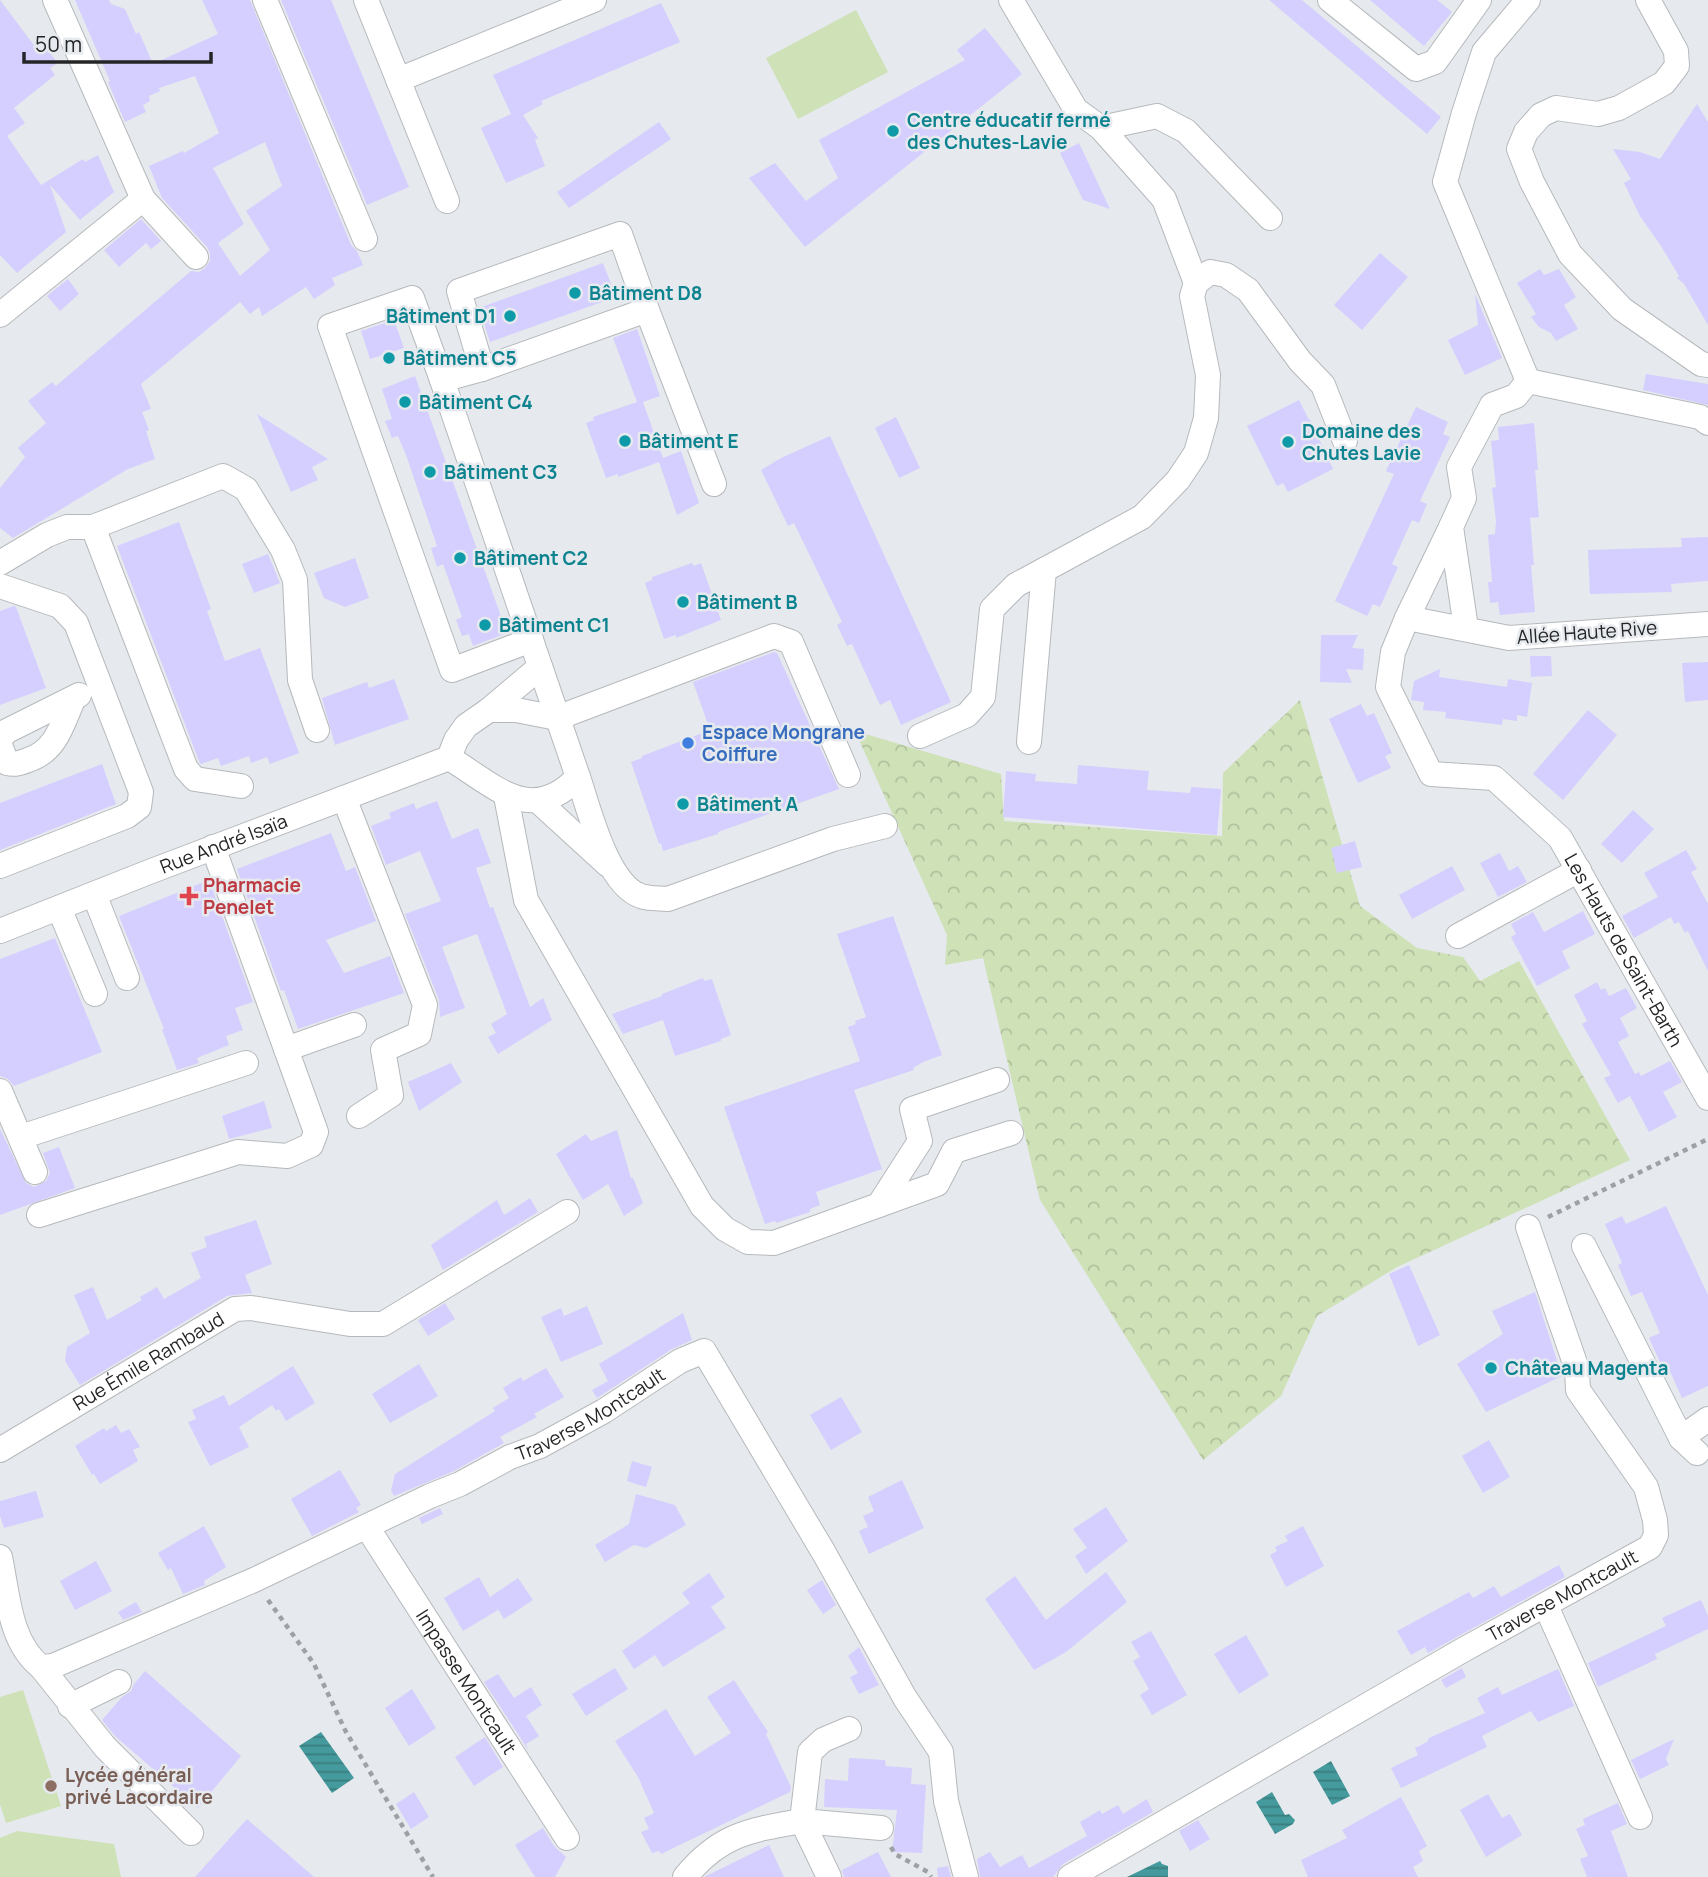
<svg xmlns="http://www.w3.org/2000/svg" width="1708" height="1877" font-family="Manrope,sans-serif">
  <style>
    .forest { fill: url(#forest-crowns) }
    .garden { fill: #cee1b7 }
    .water { fill: url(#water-rules) }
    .building { fill: #d4cfff; fill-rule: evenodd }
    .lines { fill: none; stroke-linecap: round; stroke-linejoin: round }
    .minor-casing { stroke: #b6b9bc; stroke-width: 26 }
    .path { stroke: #9ea1a4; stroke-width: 4.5; stroke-dasharray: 5 5; stroke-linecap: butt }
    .minor { stroke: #fff; stroke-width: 24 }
    .culture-dot { fill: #0f9aa8; stroke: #e6e9ed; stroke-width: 2.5 }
    .shop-dot { fill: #3f7fe0; stroke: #e6e9ed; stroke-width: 2.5 }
    .health-dot { fill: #e0444e; stroke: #e6e9ed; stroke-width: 2.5 }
    .education-dot { fill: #8d6e63; stroke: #e6e9ed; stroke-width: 2.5 }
    .labels { text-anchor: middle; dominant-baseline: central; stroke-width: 5; stroke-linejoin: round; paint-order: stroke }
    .culture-label { font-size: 19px; font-weight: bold; fill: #0d838f; stroke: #e6e9ed; text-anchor: start }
    .street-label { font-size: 19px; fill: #242526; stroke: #e6e9ed }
    .shop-label { font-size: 19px; font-weight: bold; fill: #366cbe; stroke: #e6e9ed; text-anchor: start }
    .health-label { font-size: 19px; font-weight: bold; fill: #be3a42; stroke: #e6e9ed; text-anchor: start }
    .education-label { font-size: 19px; font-weight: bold; fill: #785e54; stroke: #e6e9ed; text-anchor: start }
  </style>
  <defs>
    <pattern id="forest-crowns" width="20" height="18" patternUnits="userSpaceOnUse" patternTransform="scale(1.75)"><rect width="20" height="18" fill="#cee1b7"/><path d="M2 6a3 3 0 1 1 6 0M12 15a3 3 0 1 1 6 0" fill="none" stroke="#b1c19d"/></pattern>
    <pattern id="water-rules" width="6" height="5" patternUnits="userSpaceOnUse" patternTransform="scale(1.75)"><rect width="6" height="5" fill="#449a9c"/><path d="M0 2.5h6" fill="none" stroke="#397d7f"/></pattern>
  </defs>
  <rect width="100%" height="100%" fill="#e6e9ed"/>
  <path class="forest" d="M1300 700 1360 906 1417 948 1463 957 1480 981 1519 961 1630 1160 1397 1267 1317 1316 1281 1396 1203 1460 1040 1200 983 958 945 965 947 935 855 731 1001 774 1004 821 1222 836 1223 773Z"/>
  <path class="garden" d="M856 10 888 72 798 119 766 58Z
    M23 1690 61 1806 6 1823 0 1804V1697Z
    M17 1831 114 1844 121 1877H0V1838Z"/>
  <path class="water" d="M321 1732 354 1778 332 1793 299 1746Z
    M1331 1761 1350 1796 1332 1805 1313 1772Z
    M1272 1792 1285 1815 1289 1814 1295 1820 1293 1824 1275 1834 1256 1802Z
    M1160 1861 1162 1864 1168 1866V1877H1127Z"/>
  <path class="building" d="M0 0 39 52 45 47 58 63 50 68 55 75 14 108 25 123 7 136 41 185 83 159 85 162 98 155 114 192 80 220 50 185 66 232 17 273 0 255Z
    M75 0H109L111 4 125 9 136 34 139 32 153 64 218 34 202 0H250L351 245 357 251 363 265 332 278 335 285 314 299 306 287 262 316 259 307 250 314 240 302 141 384 151 409 142 412 149 430 146 431 155 459 128 469 13 538 0 528V488L25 457 18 448 46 423 28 401 52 382 56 386 191 271 199 272 205 268 210 261V253L207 247 162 198 149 166 183 151 184 153 219 133 195 76 159 88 160 91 149 96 150 101 143 105 146 112 125 122 108 82 110 81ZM265 142 282 186 246 211 270 250 240 276 218 243 244 224 213 168Z
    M281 0H331L409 187 367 205Z
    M1269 0H1302L1441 117 1427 134Z
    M1370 0H1437L1452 12 1424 46Z
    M661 3 680 42 541 101 543 104 523 115 538 138 535 140 545 166 506 183 481 128 511 114 493 75Z
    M985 28 1022 74 805 247 749 178 775 163 806 201 838 178 819 140 965 60 957 50Z
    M1697 104 1708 122V325L1684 284 1677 278 1679 276 1661 246 1640 216 1624 183 1631 179 1613 149 1640 152 1660 159Z
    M659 122 671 139 569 208 557 192Z
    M1079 143 1110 209 1083 200 1060 153Z
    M141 219 161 241 151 249 146 243 119 267 104 250Z
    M1380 253 1408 277 1362 330 1334 305Z
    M603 263 616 297 490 342 479 308Z
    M1540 269 1544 275 1559 269 1576 297 1564 305 1578 329 1556 341 1551 333 1539 327 1531 317 1536 314 1517 283Z
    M68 279 79 294 60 311 47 296Z
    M1475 294 1502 358 1465 375 1448 340 1478 325Z
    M394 320 404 348 370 359 361 331Z
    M637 329 660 396 643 402 663 458 681 451 699 503 677 515 659 462 618 477V474L606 478 586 423 594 420 593 417 637 402 613 338Z
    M1646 374 1708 384V405L1643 390Z
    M415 376 507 633 473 646 469 634 462 636 456 620 462 617 443 564 437 567 431 548 437 546 406 455 398 436 392 438 385 421 392 419 382 389Z
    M1299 400 1309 420 1310 419 1333 469 1288 492 1283 483 1277 486 1247 426Z
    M1416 407 1448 422 1443 434 1450 437 1420 501 1427 504 1419 523 1412 520 1392 564 1398 567 1380 607 1373 604 1367 616 1335 601 1394 474 1386 471Z
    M257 414 328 459 312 467 318 480 291 492Z
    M896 417 920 468 899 478 875 428Z
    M1534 423 1538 470H1535L1539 517 1530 518 1534 565H1531L1535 612 1500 615 1498 602 1490 603 1488 582H1492L1488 535 1495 534 1496 521 1492 488 1496 487 1491 441 1499 440 1498 427Z
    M830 436 951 702 901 725 890 700 880 705 852 644 847 646 837 625 842 622 794 523 788 526 761 470 781 458Z
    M179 522 211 609 207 611 225 661 260 648 299 753 270 764 267 757 251 763 249 756 221 766 218 758 201 764 199 761 117 546Z
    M1708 537V581L1671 584 1672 592 1590 594 1588 550 1682 547 1681 538Z
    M268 554 280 583 254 593 242 564Z
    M355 558 369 598 345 607 324 598 314 573Z
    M692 563 694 566 701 563 721 620 676 638V635L664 639 645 583 652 580V577Z
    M14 606 16 607 46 688 0 705V611Z
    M1321 635H1358L1352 648 1364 649 1363 670 1346 669 1352 683 1320 682Z
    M774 652 777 653 839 789 718 832V834L663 851 661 843 659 844 631 762 642 758V756L710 730 693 682Z
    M1530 656H1551L1552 676 1531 677Z
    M1708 662V700L1685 702 1682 663Z
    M1440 669 1439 677 1507 687 1508 679 1532 683 1527 717 1517 715V721L1503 719 1502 725 1445 718 1446 712 1423 710 1424 702 1411 700 1414 681Z
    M394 679 409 719 335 745 322 698 367 682 369 688Z
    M1361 704 1367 716 1374 713 1392 753 1385 756 1391 768 1358 783 1329 719Z
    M1588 710 1617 735 1563 800 1533 774Z
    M102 764 116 804 0 850V803Z
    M1078 765 1149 771 1147 790 1190 793 1191 787 1221 789 1217 835 1003 817 1006 771 1036 774 1035 781 1077 784Z
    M437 801 452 839 478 828 491 863 476 868 490 908 493 907 530 1007 543 998 552 1020 498 1054 488 1037 496 1033 491 1024 507 1014 477 934 442 947 465 1008 440 1017 439 1000 405 914 441 901 420 851 386 865 371 826 391 818 389 813 414 803 416 809Z
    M1633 810 1654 829 1622 863 1601 844Z
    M331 833 346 871 355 867 376 921 326 940 344 973 390 956 404 993 298 1029 284 990 281 991 237 869Z
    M1355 841 1362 867 1337 873 1331 848Z
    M1686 850 1697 869 1691 872 1708 904V971L1688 931 1685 933 1679 922 1674 924 1671 917 1634 938 1622 916 1658 897 1644 873Z
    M1500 853 1509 871 1518 866 1527 882 1498 897 1480 863Z
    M1452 866 1465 890 1412 919 1399 895Z
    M209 880 253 1002 235 1008 243 1030 226 1036 229 1045 197 1058 199 1063 177 1070 162 1029H164L119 916Z
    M1583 911 1595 934 1562 951 1570 968 1537 986 1511 937 1516 934 1511 924 1533 912 1544 932Z
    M893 916 942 1055 923 1062 913 1068 914 1070 854 1090 882 1169 816 1192 820 1205 810 1209V1212L776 1223 775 1221 765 1224 724 1107 860 1061 848 1027 856 1024 855 1021 866 1017 837 934Z
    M55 938 102 1052 14 1086 8 1079 0 1076V959Z
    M703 978 704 981 712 979 731 1035 721 1039V1041L675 1056 663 1020 623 1034 612 1014 662 996V994Z
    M1597 982 1601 990 1605 988 1609 996 1626 988 1637 1008 1620 1018 1629 1036 1618 1042 1635 1074 1639 1072 1641 1076 1670 1061 1682 1082 1663 1092 1677 1117 1649 1132 1630 1096 1618 1103 1604 1078 1611 1075 1582 1024 1587 1021 1574 995Z
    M451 1063 462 1082 419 1111 408 1082Z
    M264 1101 272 1128 229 1139 222 1116Z
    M0 1129 26 1183 34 1187 46 1181 50 1173 43 1153 59 1147 75 1188 0 1215Z
    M617 1130 631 1178H633L643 1203 624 1216 608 1184 583 1200 556 1154 586 1134 591 1141Z
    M530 1198 538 1212 443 1270 431 1245 497 1200 504 1215Z
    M1666 1206 1708 1295V1386L1682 1398 1668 1367 1663 1369 1649 1338 1660 1333 1642 1292 1631 1296 1618 1265 1622 1263 1605 1224 1622 1216 1626 1224Z
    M256 1220 272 1264 245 1275 252 1293 227 1296 80 1385 65 1361 67 1347 90 1333 74 1295 93 1287 107 1320 142 1300 140 1297 157 1287 164 1299 201 1278 191 1253 207 1247 204 1237Z
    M1409 1265 1440 1335 1418 1346 1389 1274Z
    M1535 1292 1562 1376 1486 1412 1457 1364 1503 1334 1492 1311Z
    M445 1303 455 1319 428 1336 418 1320Z
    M587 1306 603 1344 561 1362 541 1317 561 1308 564 1316Z
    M683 1313 692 1340 672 1349 597 1398 592 1390 608 1381 599 1364Z
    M419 1364 438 1396 390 1423 372 1394Z
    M293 1366 315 1403 286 1421 279 1409 276 1411 272 1405 239 1427 249 1447 210 1466 188 1422 196 1419 192 1410 224 1395 229 1406Z
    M546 1368 564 1397 534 1414 537 1417 500 1437 504 1443 454 1471 394 1496 391 1490 395 1474 495 1411 493 1408 509 1398 503 1388 521 1377 523 1381Z
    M841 1397 862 1432 831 1450 810 1415Z
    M116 1425 121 1433 129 1429 140 1447 133 1450 138 1461 100 1484 94 1474 92 1475 75 1446 104 1428 106 1431Z
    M1489 1440 1510 1477 1483 1493 1462 1456Z
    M632 1461 652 1467 646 1487 627 1481Z
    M340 1470 361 1505 356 1508 359 1512 312 1536 291 1499Z
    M902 1480 924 1528 869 1554 859 1531 868 1527 863 1516 874 1511 868 1497Z
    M36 1491 44 1517 4 1528 0 1516V1501Z
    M636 1494 675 1505 686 1525 646 1548 634 1545 605 1562 595 1545 629 1524Z
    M1106 1507 1128 1541 1086 1574 1075 1556 1087 1548 1073 1529Z
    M440 1508 443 1514 422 1524 419 1518Z
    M204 1526 226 1567 204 1581 205 1585 183 1594 171 1568 168 1570 158 1553Z
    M1303 1526 1324 1566 1286 1587 1270 1555 1277 1551 1275 1547 1288 1541 1285 1536Z
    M96 1561 112 1591 75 1610 60 1581Z
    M1559 1565 1565 1577 1428 1653 1425 1647 1411 1655 1397 1631 1469 1592 1473 1598 1494 1586 1501 1597Z
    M1106 1572 1127 1602 1066 1652 1034 1670 985 1599 1015 1576 1046 1620Z
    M709 1573 725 1597 711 1607 726 1628 663 1667 655 1655 634 1669 622 1651 690 1603 682 1593Z
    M479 1577 490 1597 518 1578 533 1600 504 1619 496 1606 498 1610 463 1631 444 1598Z
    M822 1580 836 1605 823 1614 807 1590Z
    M1701 1600 1708 1616V1629L1655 1654 1657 1659 1598 1687 1588 1663 1666 1626 1662 1618Z
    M136 1602 142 1612 123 1620 118 1612Z
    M1151 1631 1187 1695 1152 1715 1140 1695 1149 1689 1133 1661 1140 1657 1131 1642Z
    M1246 1635 1269 1675 1239 1694 1214 1654Z
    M859 1647 879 1685 859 1694 850 1677 858 1673 848 1656Z
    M615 1668 628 1689 586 1716 572 1694Z
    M1462 1668 1466 1677 1446 1688 1441 1680Z
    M1558 1669 1574 1706 1538 1722 1531 1711 1482 1736 1487 1747 1401 1788 1391 1768 1418 1755 1415 1748 1427 1742 1429 1738 1485 1713 1477 1698 1498 1687 1502 1695Z
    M145 1671 241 1756 198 1808 115 1736 102 1720 122 1697 131 1691 134 1684Z
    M498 1674 514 1698 531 1687 542 1705 526 1716 539 1736 526 1744 529 1751 484 1682Z
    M734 1680 768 1732 766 1734 791 1787 790 1792 661 1854 659 1851 652 1853 641 1832 649 1829 644 1818 654 1813 638 1777 615 1741 666 1709 695 1756 731 1733 707 1697Z
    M412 1689 436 1728 409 1746 385 1708Z
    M485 1737 503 1767 474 1786 455 1757Z
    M1674 1739 1666 1759 1669 1765 1640 1779 1631 1760Z
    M849 1758 885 1760 886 1766 912 1768 911 1784 926 1785 922 1853 892 1852 897 1810 824 1807 825 1779 848 1781Z
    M414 1792 429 1817 411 1829 396 1804Z
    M1488 1794 1502 1818 1510 1814 1522 1835 1486 1857 1460 1810Z
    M1401 1797 1427 1846 1419 1851 1423 1861 1413 1867 1418 1877H1308L1301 1860 1347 1838 1342 1830Z
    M1147 1799 1153 1812 1063 1864 1053 1877H980L977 1859 990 1852 1000 1867 1022 1855 1029 1868 1087 1836 1080 1822 1100 1810 1102 1814 1118 1805 1123 1814Z
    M1618 1803 1627 1824 1611 1831 1628 1877H1587L1580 1859 1588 1856 1576 1829 1585 1825 1583 1819Z
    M247 1819 314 1877H195Z
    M1198 1820 1210 1839 1190 1851 1179 1831Z
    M543 1828 554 1846 566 1857 555 1877H535L515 1845Z
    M769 1845 784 1877H705L706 1876Z
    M878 1852 891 1877H844L842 1870Z
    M948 1866 951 1877H938L937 1868Z"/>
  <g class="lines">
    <defs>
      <g id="minor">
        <path d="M265 0 365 239"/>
        <path d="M366 0 447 201"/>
        <path d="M1011 0 1076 110 1101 128 1164 199 1196 283"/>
        <path d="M1330 0 1416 69 1435 62 1479 0"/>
        <path d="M1648 0 1676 51 1677 66 1664 83 1619 108 1598 114 1556 108 1541 115 1526 132 1519 149 1532 182 1570 254 1622 309 1701 364 1708 365"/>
        <path d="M398 80 594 0"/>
        <path d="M1101 128 1157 116 1186 131 1270 218"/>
        <path d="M143 199 196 257"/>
        <path d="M0 315 143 199 55 0"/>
        <path d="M482 369 459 291 620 234 647 310"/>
        <path d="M442 380 412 298 330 326 452 670 531 640"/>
        <path d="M1528 381 1700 417 1708 423"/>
        <path d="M93 527 186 769 195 779 241 786"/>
        <path d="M0 563 47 535 67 527H93L223 476 246 489 283 550 295 580 300 680 317 730"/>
        <path d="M0 586 60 606 76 623 141 792 139 807 127 816 0 866"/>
        <path d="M1407 618 1451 527"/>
        <path id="s1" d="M1708 624 1509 638 1407 618 1393 652 1388 687 1431 774 1494 778 1560 838 1708 1098"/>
        <path d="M1466 628 1451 527 1464 498 1459 467 1492 405 1516 396 1528 381 1445 182 1464 113 1484 52 1528 0"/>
        <path d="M489 710H516L557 718 774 636 791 642 848 775"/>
        <path d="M920 736 967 715 983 697 992 609 1016 585 1044 570"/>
        <path d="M0 738 7 731 79 695"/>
        <path d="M1029 742 1044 570 1142 517 1178 480 1196 453 1206 418 1208 375 1192 296 1196 283 1210 272 1226 275 1248 290 1300 361 1323 385 1345 441"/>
        <path d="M0 745 7 763C15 765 20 763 28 760 56 751 62 725 73 700"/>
        <path d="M449 758C494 785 531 827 578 777L442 380 482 369 647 310 714 484"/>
        <path d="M449 758 456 740 466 726 489 710 540 667"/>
        <path d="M578 777C589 809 607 885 641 896 649 899 660 898 668 899L833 839 885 826"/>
        <path d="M506 796 526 900 702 1206 725 1229 748 1242 774 1243 879 1205 920 1141 912 1109 997 1080"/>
        <path d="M344 798 425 1005 419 1034 383 1050 391 1095 359 1116"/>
        <path d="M538 801 608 865"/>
        <path d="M94 894 127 978"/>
        <path d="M59 908 95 994"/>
        <path id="s2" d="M0 931 149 872 449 758"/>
        <path d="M1458 936 1579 870"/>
        <path d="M286 1049 354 1025"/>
        <path d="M0 1091 35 1172"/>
        <path d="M21 1137 246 1063"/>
        <path d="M879 1205 937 1184 954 1151 1011 1133"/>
        <path d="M39 1215 238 1152 287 1156 311 1145 316 1132 213 847"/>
        <path d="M1584 1246 1681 1438 1697 1453"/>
        <path d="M1681 1438 1708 1419"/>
        <path id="s3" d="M0 1450 235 1309 251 1308 350 1324H383L567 1212"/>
        <path id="s4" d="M367 1527 567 1838"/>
        <path d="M0 1557C8 1594 9 1642 41 1667L105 1747 191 1833"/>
        <path d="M1546 1606 1640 1817"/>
        <path id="s5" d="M41 1667 53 1666 254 1580 430 1496 460 1484 510 1457 540 1446 604 1411 680 1361 704 1351 824 1553 905 1698 941 1752 946 1801 966 1877"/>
        <path d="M70 1706 119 1682"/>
        <path d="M849 1729 823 1740 810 1752 802 1821 881 1828"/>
        <path d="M685 1877C720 1834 750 1830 802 1821L829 1877"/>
        <path id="s6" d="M1070 1877 1463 1650 1650 1547 1656 1535 1655 1520 1646 1487 1578 1390 1577 1369 1528 1227"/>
      </g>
    </defs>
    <use href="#minor" class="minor-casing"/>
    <path class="path" d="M1548 1217 1708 1139
      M268 1600 314 1664 346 1732 433 1877
      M891 1847 895 1854 928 1872 931 1877"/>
    <use href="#minor" class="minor"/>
  </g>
  <g class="culture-dot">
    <circle cx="893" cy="131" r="7"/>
    <circle cx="575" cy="293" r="7"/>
    <circle cx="510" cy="316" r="7"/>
    <circle cx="389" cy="358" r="7"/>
    <circle cx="405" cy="402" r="7"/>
    <circle cx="625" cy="441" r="7"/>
    <circle cx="1288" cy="442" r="7"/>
    <circle cx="430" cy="472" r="7"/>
    <circle cx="460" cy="558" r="7"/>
    <circle cx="683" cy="602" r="7"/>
    <circle cx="485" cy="625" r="7"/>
    <circle cx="683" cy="804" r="7"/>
    <circle cx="1491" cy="1368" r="7"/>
  </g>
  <circle class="shop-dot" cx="688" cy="743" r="7"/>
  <path class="health-dot" d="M185.5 885.5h7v7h7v7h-7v7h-7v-7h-7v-7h7z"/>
  <circle class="education-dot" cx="51" cy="1786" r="7"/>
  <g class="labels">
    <g class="culture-label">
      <text x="907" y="120">Centre éducatif fermé<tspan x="907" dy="22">des Chutes-Lavie</tspan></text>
      <text x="589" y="293">Bâtiment D8</text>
      <text x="496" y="316" text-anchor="end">Bâtiment D1</text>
      <text x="403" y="358">Bâtiment C5</text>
      <text x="419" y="402">Bâtiment C4</text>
      <text x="1302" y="431">Domaine des<tspan x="1302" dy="22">Chutes Lavie</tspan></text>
      <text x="639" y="441">Bâtiment E</text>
      <text x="444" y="472">Bâtiment C3</text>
      <text x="474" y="558">Bâtiment C2</text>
      <text x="697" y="602">Bâtiment B</text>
      <text x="499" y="625">Bâtiment C1</text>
      <text x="697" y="804">Bâtiment A</text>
      <text x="1505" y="1368">Château Magenta</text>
    </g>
    <g class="street-label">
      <text transform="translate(1587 632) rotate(-4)">Allée Haute Rive</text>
      <text stroke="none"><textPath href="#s2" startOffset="240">Rue André Isaïa</textPath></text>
      <text stroke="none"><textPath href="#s1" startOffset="754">Les Hauts de Saint-Barth</textPath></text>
      <text stroke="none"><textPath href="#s3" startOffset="173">Rue Émile Rambaud</textPath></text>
      <text stroke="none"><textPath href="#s5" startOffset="606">Traverse Montcault</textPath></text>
      <text stroke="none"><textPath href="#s6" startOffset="567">Traverse Montcault</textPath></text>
      <text stroke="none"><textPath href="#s4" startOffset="184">Impasse Montcault</textPath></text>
    </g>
    <g class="shop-label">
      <text x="702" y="732">Espace Mongrane<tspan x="702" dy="22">Coiffure</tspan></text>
    </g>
    <g class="health-label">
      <text x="203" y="885">Pharmacie<tspan x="203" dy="22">Penelet</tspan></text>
    </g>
    <g class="education-label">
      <text x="65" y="1775">Lycée général<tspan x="65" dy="22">privé Lacordaire</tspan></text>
    </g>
  </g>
  <path d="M24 52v10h187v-10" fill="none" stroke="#242526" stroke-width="3.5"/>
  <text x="35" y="52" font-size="21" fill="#242526" stroke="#e6e9ed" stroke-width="5" paint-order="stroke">50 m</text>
</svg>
